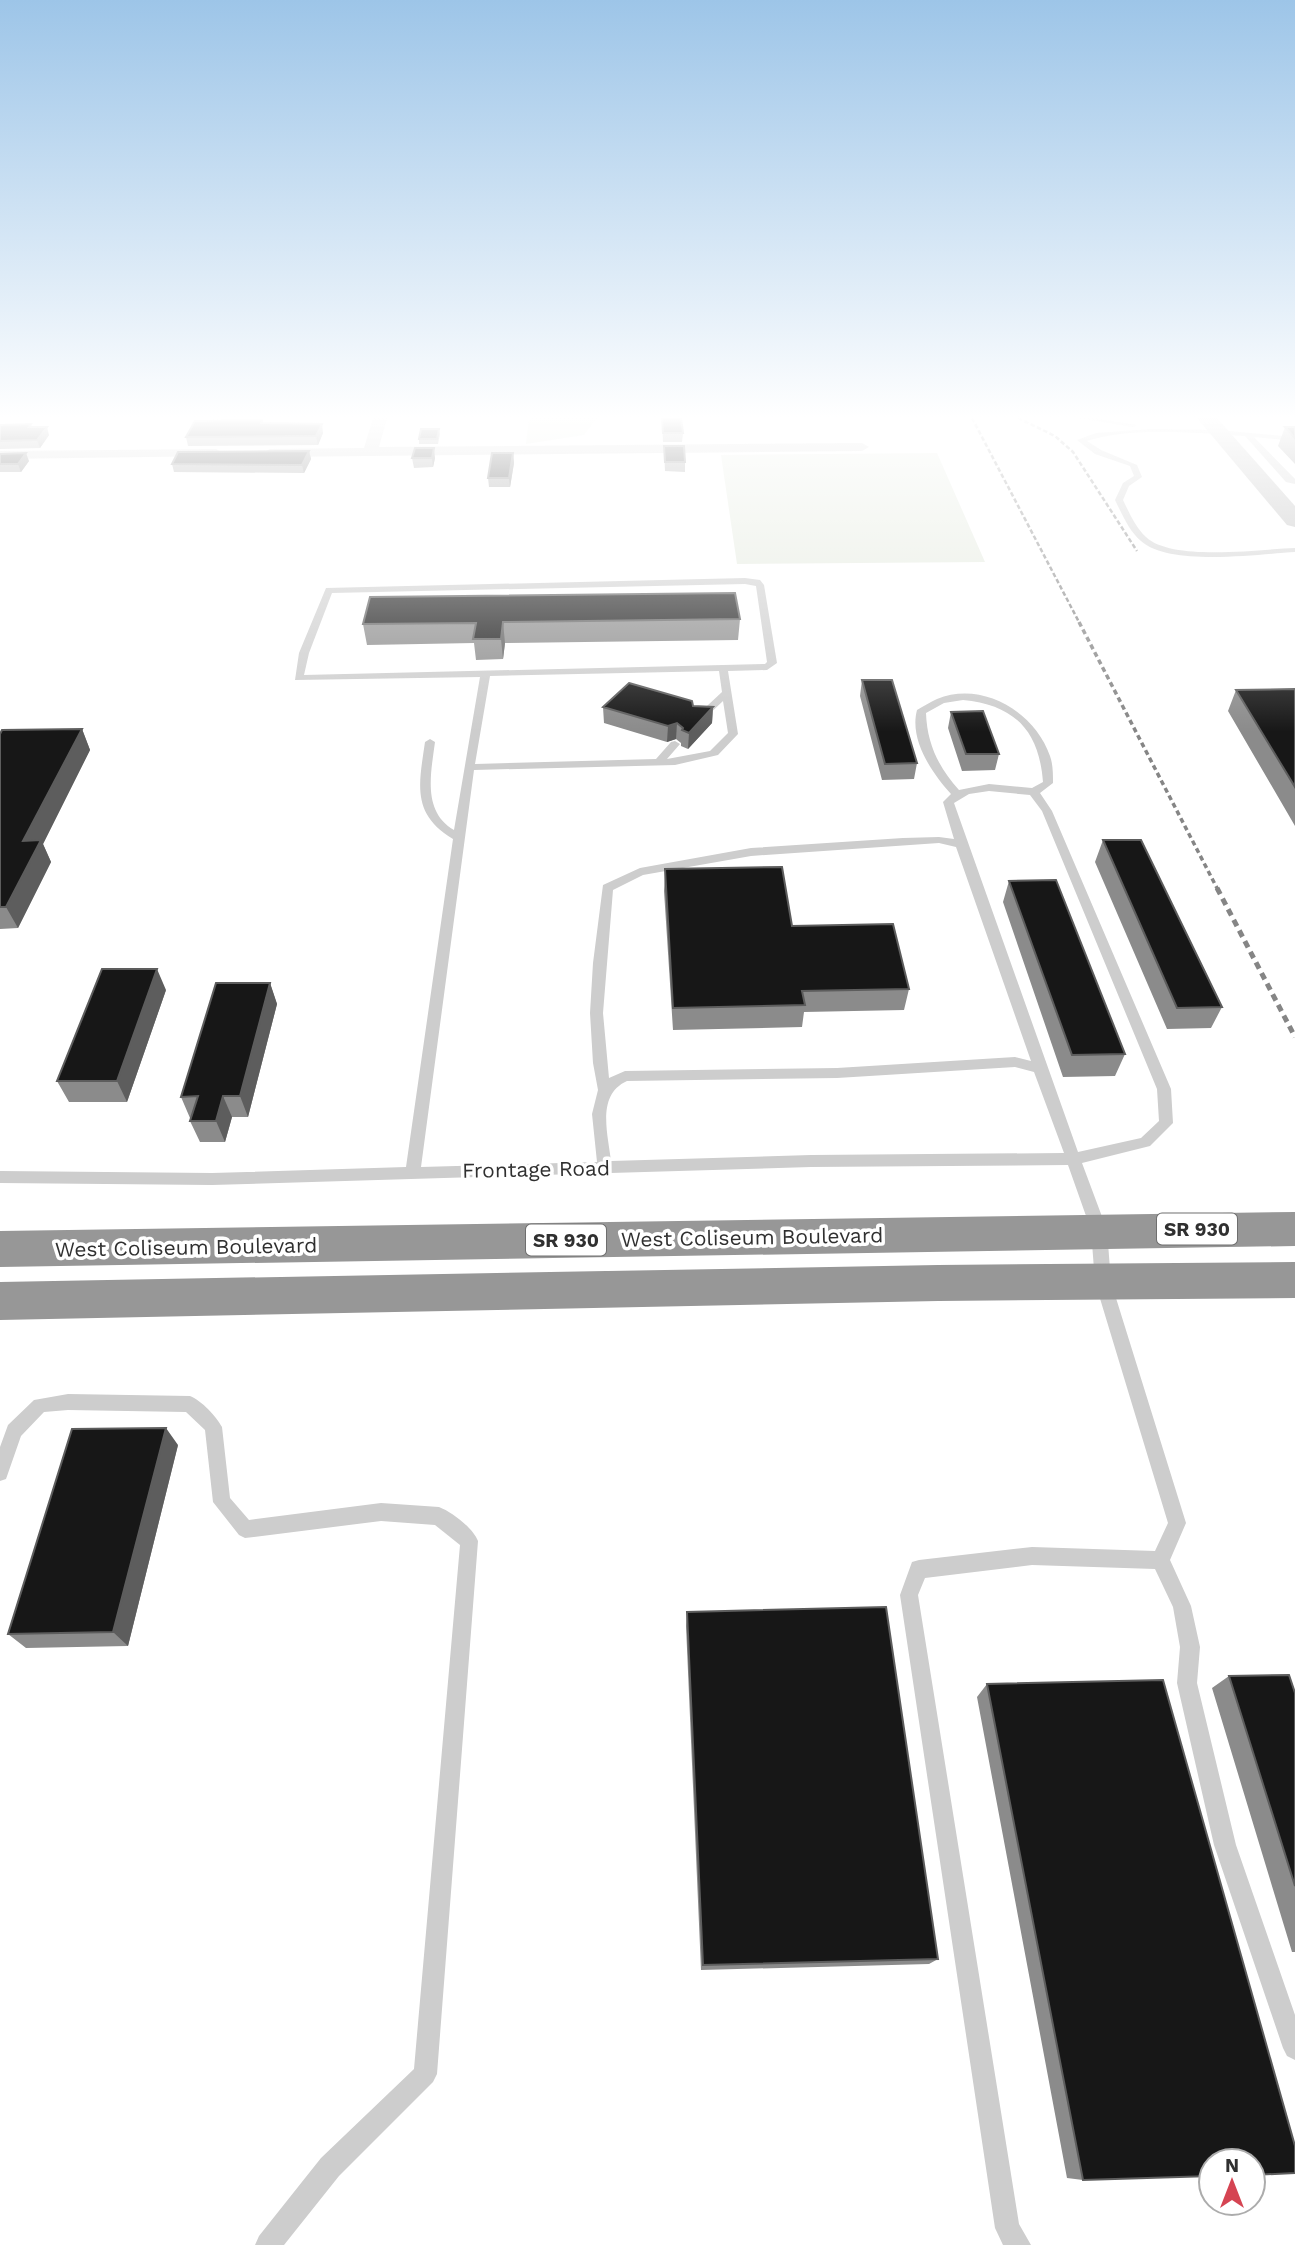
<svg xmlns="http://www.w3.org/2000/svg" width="1295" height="2245" font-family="'Work Sans',sans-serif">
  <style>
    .green { fill: #e3e9dd }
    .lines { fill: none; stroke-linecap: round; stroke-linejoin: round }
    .lane { fill: #cdcdcd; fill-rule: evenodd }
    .street { fill: #cdcdcd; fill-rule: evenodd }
    .secondary { fill: #bababa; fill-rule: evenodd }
    .highway { fill: #979797; fill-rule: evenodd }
    .rail-far2 { stroke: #858585; stroke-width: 2.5; stroke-dasharray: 4.5 2.5; stroke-linecap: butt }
    .rail-far1 { stroke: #858585; stroke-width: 3.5; stroke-dasharray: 5 3.5; stroke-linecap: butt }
    .rail { stroke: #858585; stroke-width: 5; stroke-dasharray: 7 5; stroke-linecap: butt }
    .wall { fill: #8b8b8b }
    .shaded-wall { fill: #5d5d5d }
    .building { fill: #171717; stroke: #5d5d5d; stroke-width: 2 }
    .labels { text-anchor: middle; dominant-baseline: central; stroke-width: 7; stroke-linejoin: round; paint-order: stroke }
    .shield { fill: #fff; stroke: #6e6e6e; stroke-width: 2 }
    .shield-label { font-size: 19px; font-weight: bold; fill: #303030 }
    .street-label { font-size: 21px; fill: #303030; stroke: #fff }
  </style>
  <rect width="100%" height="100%" fill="#fff"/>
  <path class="green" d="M529 418H600L596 419 584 435 526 444Z
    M937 453 985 562 737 564 721 455Z"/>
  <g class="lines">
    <path class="lane" d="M1078 418H1094L1137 425 1133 427Z
      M1151 429 1219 430 1295 437V441L1254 437 1295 479V484L1286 482 1245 436C1197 433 1133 426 1087 441L1101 450 1137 465 1142 477 1129 486 1123 500C1129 512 1135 527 1146 537 1172 562 1260 549 1295 548V552C1258 554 1170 567 1141 541 1129 531 1122 514 1115 500L1123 483 1134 476 1130 466 1095 454 1077 440 1096 433Z
      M745 578 760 580 764 585 777 663 767 670 728 671 738 734 718 755 675 765 474 770 421 1167 597 1162 592 1114 598 1090 593 1063 590 1013 593 963 603 885 640 868 751 848 903 838 939 837 954 839 943 802 951 794C932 773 909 740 917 710 924 706 930 702 937 699 982 680 1035 712 1050 756 1053 764 1053 774 1053 783L1040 793 1052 811 1171 1089 1173 1123 1150 1146 1082 1163 1107 1230 1111 1282 1186 1523 1170 1560 1191 1606 1200 1647 1197 1683 1236 1845 1295 2015V2060L1287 2056 1283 2048 1214 1845 1177 1683 1180 1647 1173 1607 1155 1569 1032 1565 925 1578 918 1595 1019 2224 1031 2245H1003L995 2228 900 1595 912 1562 919 1560 1032 1547 1155 1551 1168 1523 1095 1282 1091 1230 1068 1165 811 1167 212 1185 0 1183V1171L212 1173 406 1167 453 839C411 814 419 784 425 742L430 739 435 742C431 773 422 811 454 830L480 677 295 680 299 653 326 588ZM745 584 756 586 767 662 765 664 304 675 309 653 332 593ZM719 671 722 692 693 719 702 721 723 701 728 733 710 751 667 759 680 744 675 741 671 742 656 759 475 764 490 676ZM963 700C1014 705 1039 730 1043 782L1032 788 989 784 959 790C939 768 927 744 926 713L944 703ZM989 791 1030 795 1042 811 1157 1089 1159 1121 1141 1138 1078 1152 954 803 969 794ZM939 843 956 847 1031 1061 1015 1057 837 1068 625 1071 609 1078 603 1013 613 890 643 875 751 856ZM1015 1067 1034 1072 1064 1153 811 1155 611 1161C608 1134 596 1095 627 1081L837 1078Z
      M68 1394 190 1396C202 1401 216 1416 222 1427L230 1498 249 1520 381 1503 439 1507C452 1512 473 1528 478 1541L437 2074 433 2082 339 2176 284 2245H255L259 2236 321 2158 414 2069 460 1545 435 1525 381 1521 245 1538 239 1535 213 1502 205 1430 186 1412 68 1410 44 1412 21 1436 6 1479 0 1481V1447L8 1425 34 1400Z"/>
    <path class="street" d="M373 418H387L379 447 862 443 869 447 862 451 270 457 263 453 270 449 364 448Z
      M216 449 223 453 221 456 0 459V451Z"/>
    <path class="secondary" d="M1197 418H1217L1295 506V527L1287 525Z"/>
    <path class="highway" d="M1295 1212V1246L0 1267V1231Z
      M1295 1262V1298L938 1301 0 1320V1282L938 1265Z"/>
    <path class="rail-far2" d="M972 418 1080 624
      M1018 418 1055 436 1073 452 1137 551"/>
    <path class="rail-far1" d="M1079 622 1218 890"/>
    <path class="rail" d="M1217 888 1295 1037"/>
  </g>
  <path class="wall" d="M662 418 683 433 682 442H663Z
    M262 420 263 423 323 433 318 445 188 446 186 437Z
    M31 424 32 427 49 435 40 448 0 449V425Z
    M1285 427H1295V464L1278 446Z
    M439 429 440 434 438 444H419V439Z
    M664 446 685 462V472L665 471Z
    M309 451 311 459 304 473 174 472 172 464Z
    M513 453 514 463 510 487H489L488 478Z
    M0 454 29 461 21 472H0Z
    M412 458H435L433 467 414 468Z
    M740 619 738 640 505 643 503 659 476 660 474 643 367 645 363 624Z
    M862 680 917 763 914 779 882 780 860 696Z
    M1295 689V826L1228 711 1236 690Z
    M693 706 713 707 712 723 688 749 681 746V743L676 739 667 742 604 723 603 707Z
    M951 712 999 754 995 770 962 771 948 728Z
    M82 729 90 750 43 844 51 862 18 928 0 929V734Z
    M1103 840 1222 1007 1211 1028 1167 1029 1095 862Z
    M665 869 792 926 909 989 904 1010 804 1012 802 1027 673 1030 664 891Z
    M1009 881 1125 1054 1115 1076 1063 1077 1003 902Z
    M270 983 277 1004 248 1117H232L225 1142H200L190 1121 191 1118H190L181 1097Z
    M166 990 127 1102H69L57 1081Z
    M178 1445 128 1646 26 1648 8 1634Z
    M687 1612 938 1959 929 1964 701 1970 686 1626Z
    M1229 1676 1295 1693V1952H1292L1212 1688Z
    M987 1684 1083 2180 1067 2178 977 1697Z"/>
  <path class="shaded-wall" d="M322 424 323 433 318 445 316 436Z
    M47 427 49 435 40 448 37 440Z
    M434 448 435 458 433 467 432 458Z
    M309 451 311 459 304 473 302 465Z
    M26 453 29 461 21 472 18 464Z
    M513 453 514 463 510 487 509 478Z
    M503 622 505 643 503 659 501 639Z
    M713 707 712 723 688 749 689 733Z
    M677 723 676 739 667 742 668 726Z
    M82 729 90 750 43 844 51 862 18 928 6 907 23 841Z
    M157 969 166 990 127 1102 117 1081Z
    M270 983 277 1004 248 1117 240 1096Z
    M223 1096 232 1117 225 1142 216 1121Z
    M166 1428 178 1445 128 1646 113 1632Z"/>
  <path class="building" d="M662 418H681L683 433H663Z
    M262 420 261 423 322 424 316 436 186 437 195 421Z
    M31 424 29 427H47L37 440 0 441V425Z
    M1285 427H1295V438Z
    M421 429H439L437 439H419Z
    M664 446H684L685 462H665Z
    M415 448H434L432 458H412Z
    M309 451 302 465 172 464 178 452Z
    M26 453 18 464H0V454Z
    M492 453H513L509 478H488Z
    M735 593 740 619 503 622 501 639H473L476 623 363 624 370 597Z
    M862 680H892L917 763 885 764Z
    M629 683 692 701 693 706 713 707 689 733 682 730 683 728 677 723 668 726 603 707Z
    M1295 689V787L1236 690Z
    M983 711 999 754H966L951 712Z
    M82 729 23 841 41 840 6 907H0V734L2 730Z
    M1103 840H1141L1222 1007 1177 1008Z
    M782 867 792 926 893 924 909 989 802 991 805 1005 673 1008 665 869Z
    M1056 880 1125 1054 1072 1055 1009 881Z
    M102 969H157L117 1081H57Z
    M216 983H270L240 1096H223L216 1121H190L198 1096 181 1097Z
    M166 1428 113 1632 8 1634 72 1429Z
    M886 1607 938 1959 703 1965 687 1612Z
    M1289 1675 1295 1693V1886L1229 1676Z
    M1163 1680 1295 2146V2173L1253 2175V2161H1211V2176L1083 2180 987 1684Z"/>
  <linearGradient id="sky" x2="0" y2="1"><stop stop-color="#9dc5e8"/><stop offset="0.57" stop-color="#fff"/><stop offset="1" stop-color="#fff" stop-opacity="0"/></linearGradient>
  <rect width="1295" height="732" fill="url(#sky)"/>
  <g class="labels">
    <g class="shield">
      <rect x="1157" y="1213.5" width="80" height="31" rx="5"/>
      <rect x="526" y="1224.5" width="80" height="31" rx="5"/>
    </g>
    <g class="shield-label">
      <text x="1197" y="1229">SR 930</text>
      <text x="566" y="1240">SR 930</text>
    </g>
    <g class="street-label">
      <text transform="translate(536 1169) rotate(-1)">Frontage Road</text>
      <text transform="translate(752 1237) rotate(-1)">West Coliseum Boulevard</text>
      <text transform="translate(186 1247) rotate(-1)">West Coliseum Boulevard</text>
    </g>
  </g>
  <g transform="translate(1232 2182)"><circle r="33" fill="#ffffff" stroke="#acacac" stroke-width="2"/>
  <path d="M0-5L12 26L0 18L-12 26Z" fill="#d54452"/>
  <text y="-10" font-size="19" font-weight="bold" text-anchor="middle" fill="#303030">N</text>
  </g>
</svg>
